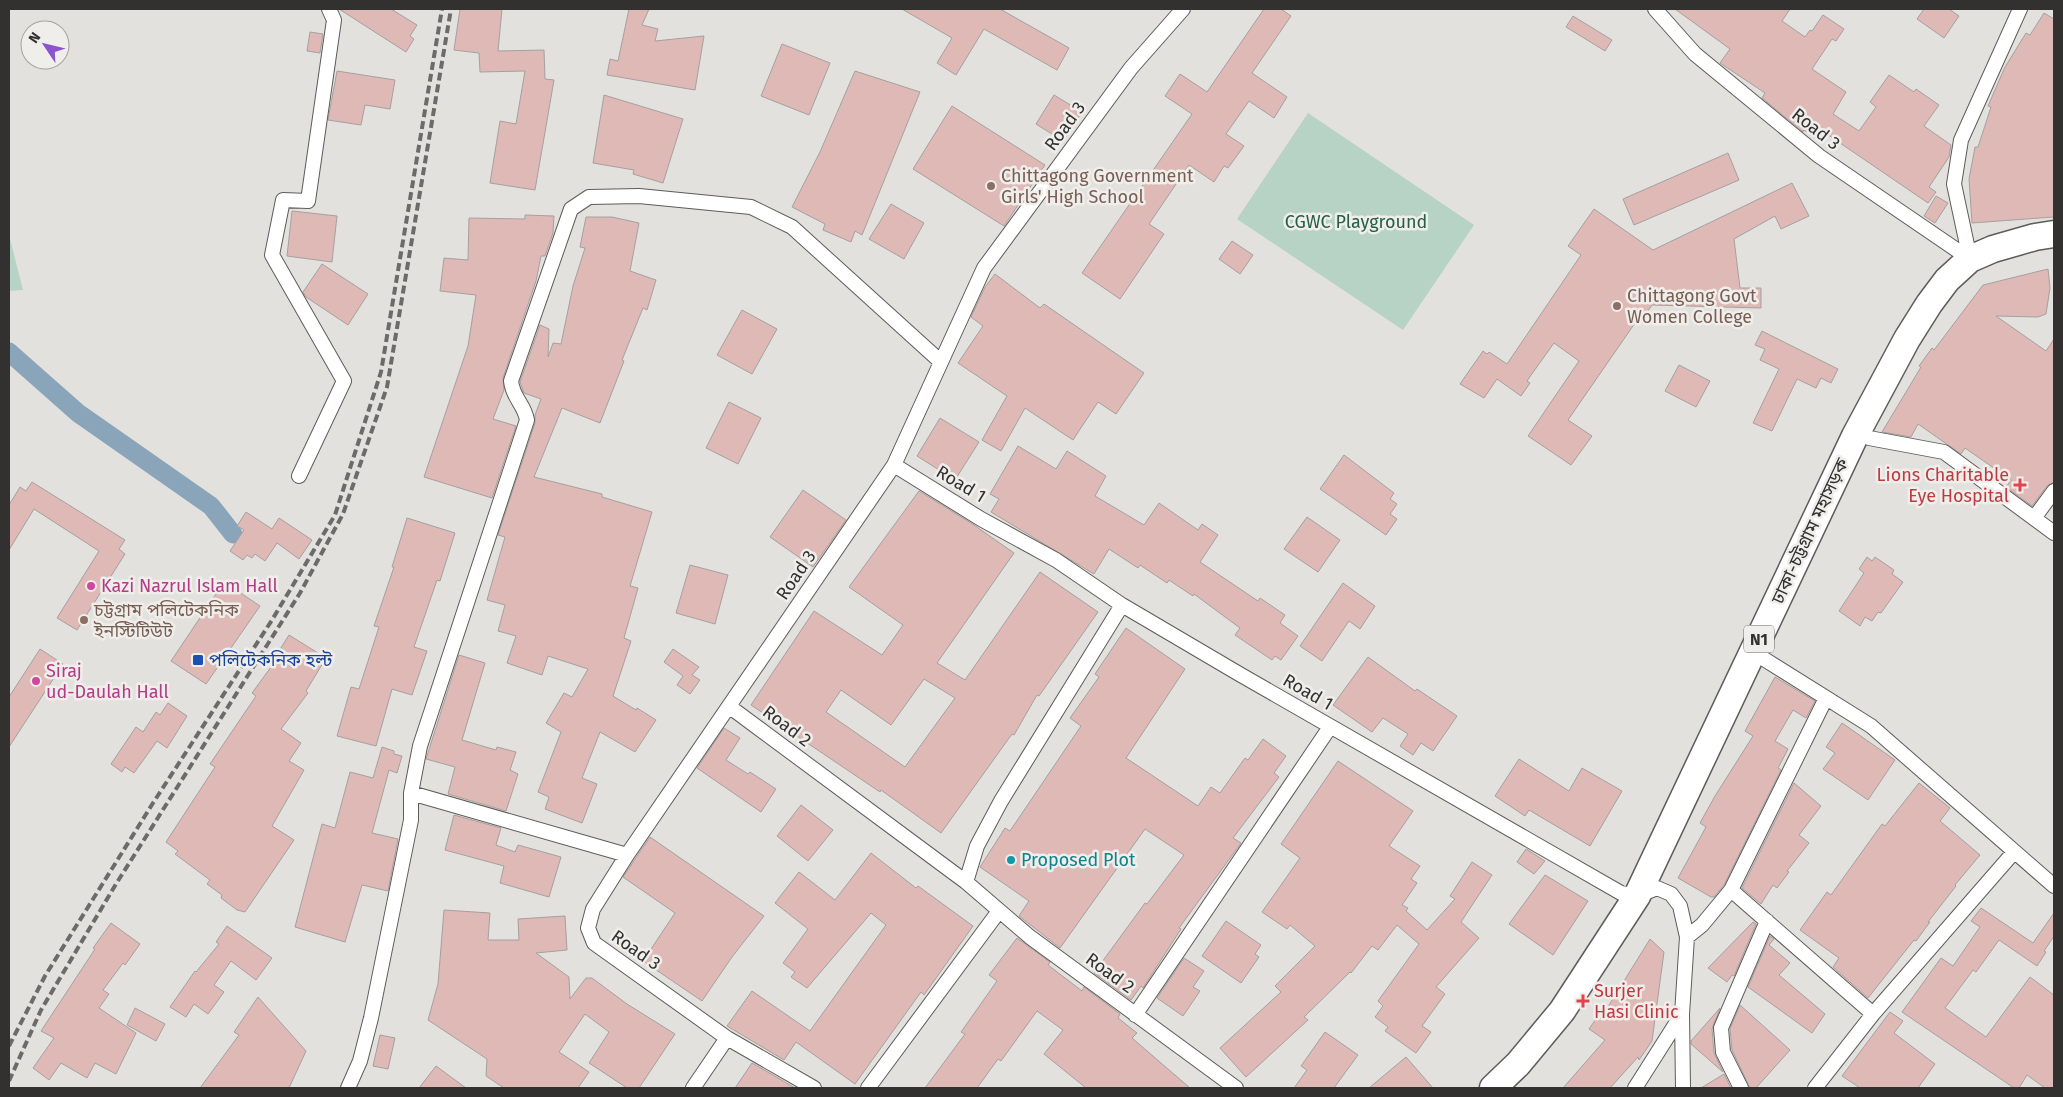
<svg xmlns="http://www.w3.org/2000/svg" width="2063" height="1097" font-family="'Fira Sans','Noto Sans Bengali',sans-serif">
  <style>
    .green { fill: #b7d3c5 }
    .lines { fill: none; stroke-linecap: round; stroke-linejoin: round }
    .canal { stroke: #8aa5ba; stroke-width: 19 }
    .building { fill: #deb9b5; stroke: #a5a0a0; fill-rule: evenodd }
    .street-casing { stroke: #5d5c58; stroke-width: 16 }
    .highway-casing { stroke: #5d5c58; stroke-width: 29 }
    .street { stroke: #fff; stroke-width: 14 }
    .highway { stroke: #fff; stroke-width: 26 }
    .rail { stroke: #6c6b69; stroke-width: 4; stroke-dasharray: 8 4; stroke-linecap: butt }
    .education-dot { fill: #8d6e63; stroke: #f0eeea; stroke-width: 2 }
    .health-dot { fill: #e0444e; stroke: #f0eeea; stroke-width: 2 }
    .hotel-dot { fill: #d1479c; stroke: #f0eeea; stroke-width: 2 }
    .transit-dot { fill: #1a4fb4; stroke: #f0eeea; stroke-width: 2 }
    .culture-dot { fill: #0f9aa8; stroke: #f0eeea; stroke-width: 2 }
    .labels { text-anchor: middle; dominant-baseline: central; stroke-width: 5; stroke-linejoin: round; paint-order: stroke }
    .shield { fill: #f0eeea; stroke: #6b6a68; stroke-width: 1 }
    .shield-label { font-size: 16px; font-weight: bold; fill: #323130 }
    .street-label { font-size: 18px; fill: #323130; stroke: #f0eeea }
    .education-label { font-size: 18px; fill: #785e54; stroke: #f0eeea; text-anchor: start }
    .park-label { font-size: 18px; fill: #245f48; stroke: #f0eeea }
    .health-label { font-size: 18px; fill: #be3a42; stroke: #f0eeea; text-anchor: end }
    .hotel-label { font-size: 18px; fill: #b23c85; stroke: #f0eeea; text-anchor: start }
    .transit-label { font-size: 18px; fill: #164399; stroke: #f0eeea; text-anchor: start }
    .culture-label { font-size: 18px; fill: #0d838f; stroke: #f0eeea; text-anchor: start }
  </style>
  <rect width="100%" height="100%" fill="#e3e1dd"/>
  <path class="green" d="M1308 113 1474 225 1403 330 1237 219Z
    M9 235 23 290 9 291Z"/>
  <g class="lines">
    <path class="canal" d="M9 352 78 413 211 506 233 534"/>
  </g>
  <path class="building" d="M339 9H391L417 25 410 36 414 39 406 52Z
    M460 9H502L498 51 544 50 545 79 554 80 535 190 490 183 500 121 516 124 525 71 480 72 479 53 454 50Z
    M629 9H649L642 25 658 29 655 41 704 36 695 90 607 75 610 59 618 61Z
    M902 9H1000L1069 48 1057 70 984 29 956 75 937 63 952 38Z
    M1264 9H1281L1291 16 1252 73 1287 97 1274 118 1249 101 1226 134 1244 146 1228 168 1224 166 1214 182 1189 165 1149 224 1164 234 1120 299 1082 273 1192 114 1165 96 1180 74 1207 92Z
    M1675 9H1790L1782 21 1805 37 1810 30 1812 31 1823 15 1844 29 1836 41 1832 39 1812 69 1846 92 1833 114 1859 131 1876 107 1870 102 1889 75 1914 92 1916 89 1939 105 1924 126 1951 145 1949 157 1929 187 1936 192 1928 203 1821 130 1816 138 1804 130 1803 132 1762 98 1765 93 1720 63 1730 49Z
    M1924 9H1949L1959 16 1944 38 1917 19Z
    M2044 13 2054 19V217L1972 223 1969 179 1975 147H1978L1991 107 1988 106 2005 67 2026 33 2030 35Z
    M1573 16 1612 40 1605 51 1566 27Z
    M310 32 323 34 320 53 307 51Z
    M782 44 830 63 809 115 761 96Z
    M337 71 395 80 390 109 365 105 361 125 328 120Z
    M855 71 920 92 862 235 855 231 851 242 823 230 825 224 792 207 820 152Z
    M604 95 683 119 663 183 633 174 634 170 593 163Z
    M1054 95 1082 112 1063 141 1036 124Z
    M952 106 1045 165 1004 226 913 169Z
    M1728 153 1739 180 1634 225 1623 199Z
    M1792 183 1809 216 1781 229 1775 216 1734 239 1740 288H1761V308L1652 305 1638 325 1635 323 1568 420 1592 436 1571 465 1528 436 1579 361 1554 343 1529 378 1527 381 1530 383 1521 396 1497 379 1484 398 1460 384 1483 351 1487 354 1489 352 1507 364 1581 255 1568 246 1594 209 1653 250Z
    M1936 196 1948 203 1935 223 1924 216Z
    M891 204 924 223 904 259 869 239Z
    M292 211 337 216 332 262 287 256Z
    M525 215 554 216 553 233 545 256H541L536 281 503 378 504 390 493 419 516 426 492 498 424 477 468 346 476 295 440 291 444 258 468 260 469 218 525 219Z
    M586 217H612L639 223 630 271 656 280 647 310 643 308 622 360 624 361 600 423 562 408 534 477 602 494V497L652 512 630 586 638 588 624 638 631 641 613 696 636 710 637 708 656 720 635 752 600 732 582 778 597 784 582 823 545 809 549 797 538 792 561 732 546 723 564 693 572 697 588 669 548 656 542 675 507 663 516 636 498 631 505 605 487 600 505 537 498 535 535 423V415L541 399 524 393 520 382 540 325 549 329 548 357 553 343 561 344 573 286 585 248 580 247Z
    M1232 241 1253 255 1240 274 1219 259Z
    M322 264 368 294 348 325 306 297 303 292Z
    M2048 269 2050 288 2046 314 2038 317 1996 316 2046 351 2054 339V482L2047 486 2032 506 2006 487 2011 480 1965 448 1961 454 1918 424 1911 437 1882 432 1921 367 1919 366 1932 348 1934 350 1983 285Z
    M995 274 1040 308 1044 304 1144 373 1116 414 1098 402 1073 440 1025 408 1001 451 982 440 1007 396 958 363 983 326 971 317 985 287Z
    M742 310 777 329 752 374 717 355Z
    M1762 331 1838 369 1831 383 1821 378 1816 388 1797 379 1772 431 1753 423 1779 369 1760 360 1765 349 1755 345Z
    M1679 365 1710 381 1696 407 1665 391Z
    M729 402 761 418 738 464 706 448Z
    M940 418 979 442 955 480 917 456Z
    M1018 446 1056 469 1067 451 1106 476 1095 496 1144 525 1159 503 1198 530 1202 524 1218 535 1200 562 1258 601 1260 598 1285 615 1280 623 1298 636 1281 660 1275 656 1272 660 1235 635 1240 628 1194 594 1193 596 1169 580 1167 583 1140 565 1138 568 1109 549 1094 574 991 512 999 499 990 494Z
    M1344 455 1394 493 1390 499 1397 504 1390 514 1397 519 1386 535 1320 489Z
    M32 482 125 540 119 549 125 554 77 630 57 618 99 551 34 509 9 550V505L20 487 26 491Z
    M803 490 846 520 813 567 770 537Z
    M919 491 971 523 1014 553 937 663 965 680 1040 572 1098 612 1039 696 1037 695 1014 735 1012 734 941 833 881 790 880 792 751 705 814 611 882 655 903 625 849 587ZM924 679 955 698 905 767 826 712 841 690 891 725Z
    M246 512 272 529 279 518 312 540 299 559 277 543 265 561 255 554 252 558 247 555 243 560 230 551 244 530 237 526Z
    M1307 517 1340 540 1318 572 1284 549Z
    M407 518 455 533 440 581 437 580 414 647 427 651 412 695 392 689 376 746 337 736 351 687 359 689 379 627 374 626 394 567H392Z
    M1867 557 1872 561 1875 557 1894 570 1892 574 1903 582 1881 613 1878 612 1872 621 1865 617 1860 626 1839 611 1864 573 1859 569Z
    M690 565 728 575 715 624 676 613Z
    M224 582 260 606 206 684 171 661Z
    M1343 583 1375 606 1360 629 1349 621 1322 661 1300 646Z
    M1126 628 1185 669 1126 758 1198 806 1211 787 1220 793 1245 758 1248 760 1263 739 1286 756 1274 773 1279 777 1233 838 1241 843 1179 928 1181 929 1143 988 1141 986 1131 1000 1094 973 1145 903 1147 904 1184 855 1145 829 1060 948 1019 916 1029 901 980 867 1005 828 1010 831 1081 726 1070 718 1099 677 1095 674Z
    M289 635 326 658 306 691 308 693 281 729 301 743 289 761 304 770 272 826 294 840 245 912 237 910 221 898 222 895 207 884 210 880 175 854 178 851 166 842 215 767 210 764 256 696 252 693 274 663 272 662Z
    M40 649 63 664 9 747V697Z
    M673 649 699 667 692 675 700 680 690 694 677 685 683 676 664 662Z
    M459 655 485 663 462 740 496 750 497 747 516 752 510 770 518 774 506 811 448 794 455 767 426 759Z
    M1368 657 1415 691 1417 689 1457 716 1433 751 1421 743 1413 755 1400 746 1408 734 1383 718 1372 732 1333 705Z
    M1775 677 1815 701 1806 718 1793 710 1775 741 1788 749 1778 768 1781 770 1724 885 1714 897H1711L1678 878 1706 827 1700 823 1715 796 1753 736 1745 731Z
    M168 703 187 716 167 748 157 741 134 773 125 767 122 772 111 764 136 727 143 732 156 712 160 715Z
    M1842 723 1895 760 1868 800 1823 769 1835 753 1826 747Z
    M724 728 740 738 726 760 748 774 750 772 776 789 761 812 697 768Z
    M382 747 394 751V754L402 756 397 773 389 770 372 833 398 839 388 891 362 885 345 942 295 927 322 824 335 828 350 772 373 778Z
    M1519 759 1569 791 1582 768 1622 791 1590 846 1529 810 1525 816 1495 796Z
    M1338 761 1413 811 1389 846 1420 866 1411 879 1417 883 1402 905 1408 908 1406 911 1427 930 1455 899 1450 896 1472 862 1492 875 1461 922 1479 938 1436 987 1445 994 1422 1026 1431 1032 1416 1053 1385 1031 1388 1027 1375 1017 1383 1006 1378 1001 1419 944 1397 925 1378 950 1372 946 1351 973 1350 972 1304 1017 1308 1020 1246 1077 1220 1048 1281 992 1275 986 1315 946 1290 925 1287 929 1262 912 1300 858 1281 844Z
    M1794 783 1821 806 1799 835 1809 843 1787 871 1789 872 1777 888 1773 885 1761 904 1742 888Z
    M1919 783 1950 808 1940 821 1980 855 1955 885 1956 886 1928 922H1930L1916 941 1914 940 1868 998 1833 967 1839 958 1800 930 1827 892 1831 895 1882 824 1885 826Z
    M801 805 833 830 808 861 777 836Z
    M454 815 501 828 496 845 515 852 518 845 561 857 549 897 500 883 504 866 445 850Z
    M650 837 764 916 732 957 702 1001 643 961 675 913 623 877Z
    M1526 849 1545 861 1534 874 1517 862Z
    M871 853 916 888 918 886 973 926 924 995 921 992 855 1084 796 1042 784 1060 727 1026 752 991 810 1031 886 925 871 913 807 988 791 977 795 972 783 963 808 929 775 903 799 872 835 900Z
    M1545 875 1588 901 1553 955 1509 924Z
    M1981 908 2033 943 2054 913V936L2044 951 2046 952 2037 966 1999 940 1976 972 1973 970 1945 1008 1986 1037 2030 977 2054 995V1088H2045L2027 1075 2019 1088H2014L1902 1012 1941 958 1953 966 1980 927 1971 921Z
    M444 910 490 913 488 940H519L518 919 565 916 567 950 536 953 569 977 570 999 586 978H592L627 1004 675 1034 639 1088H627L589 1063 609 1032 585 1014 559 1052 589 1072 578 1088H504L486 1076 487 1059 428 1020 438 984Z
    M1226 921 1261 945 1255 954 1259 957 1241 983 1202 956Z
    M1753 922 1756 924 1734 976 1732 975 1727 982 1708 968Z
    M111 923 140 944 125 965 123 963 103 990 109 994 99 1008 136 1033 116 1074 95 1063 87 1078 61 1063 49 1080 33 1068 54 1038 41 1031 95 949 93 948Z
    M227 926 272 958 256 980 231 961 214 985 224 992 208 1014 194 1004 186 1017 170 1007 195 971 196 972 219 944 216 942Z
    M1770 936 1774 939 1769 945 1790 963 1779 975 1825 1014 1812 1033 1748 987Z
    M1017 938 1050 962 1048 965 1082 991 1084 987 1120 1014 1118 1018 1137 1033 1132 1038 1190 1088H1086L1044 1054 1063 1030 1037 1011 1001 1061 998 1059 977 1088H925L965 1034 961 1032 997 981 989 975Z
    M1650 939 1664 952 1652 1041 1639 1060 1638 1057 1610 1088H1563L1605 1040 1589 1029 1598 1016 1601 1018Z
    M1184 958 1204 971 1193 987 1200 991 1183 1016 1157 998Z
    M258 997 306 1051 289 1088H200L239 1035 234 1032Z
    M1740 1005 1790 1050 1756 1088H1750L1732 1050 1730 1029Z
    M135 1008 165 1024 156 1041 127 1025Z
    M1720 1008 1712 1029 1714 1053 1723 1072 1691 1044V1041Z
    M1890 1012 1903 1021 1894 1033 1935 1064 1918 1088H1860L1842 1076Z
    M1325 1032 1358 1055 1334 1088H1294L1307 1070 1301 1066Z
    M380 1035 395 1038 388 1069 373 1066Z
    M1406 1057 1433 1088H1369Z
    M752 1063 773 1075 795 1088H735Z
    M436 1066 466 1088H419Z
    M1724 1074 1731 1088H1701Z"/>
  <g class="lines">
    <defs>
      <path id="street" d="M1655 9 1695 54 1819 156 1970 259
        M1970 259 1954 184 1961 140 2020 9
        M1869 438 1944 452 2054 533
        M894 465 981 519 1056 560 1122 605 1241 675 1621 893 1637 896 1657 888 1671 894 1680 906 1687 937 1682 1014 1683 1088
        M299 476 344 381 272 255 283 200 308 201 334 20 329 9
        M2034 518 2054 491
        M1122 605 1001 801 977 846 966 882 1030 937 1236 1088
        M1764 659 1871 726 2054 886
        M1826 698 1731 890 1873 1014
        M730 707 966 882
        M627 855 411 793 420 746 527 420C524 403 513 399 511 381L571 209 589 197 639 196 751 207 792 227 941 362
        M1687 937 1702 925 1731 890
        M1135 1015 1330 727
        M348 1088 360 1061 371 1018 411 820V793
        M693 1088 727 1038
        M814 1088 727 1038 594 943 588 928 593 909 627 855 894 465 984 268 1131 68 1183 9
        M868 1088 999 911
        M1635 1088 1682 1014
        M1741 1088 1723 1052 1721 1028 1767 921
        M1815 1088 1873 1014 2014 852"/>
      <path id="highway" d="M1493 1088 1518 1064 1562 1011 1637 896 1855 436 1907 339 1929 304 1947 280 1970 259 1993 249 2035 237 2054 234"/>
    </defs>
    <use href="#street" class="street-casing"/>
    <use href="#highway" class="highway-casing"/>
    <use href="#street" class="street"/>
    <use href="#highway" class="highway"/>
    <path class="rail" d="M9 1046 45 976 153 803 272 620 335 515 381 372 442 9
      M9 1081 41 1010 116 884 300 593 343 514 387 387 451 9"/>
  </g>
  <g class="education-dot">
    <circle cx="991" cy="186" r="5"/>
    <circle cx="1617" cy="306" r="5"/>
    <circle cx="84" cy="620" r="5"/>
  </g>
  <g class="health-dot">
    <path d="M2017.5 477.5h5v5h5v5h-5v5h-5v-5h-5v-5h5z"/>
    <path d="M1580.5 993.5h5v5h5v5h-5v5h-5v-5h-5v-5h5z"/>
  </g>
  <g class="hotel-dot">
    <circle cx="91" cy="586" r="5"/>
    <circle cx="36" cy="681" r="5"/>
  </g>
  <rect class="transit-dot" x="192" y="654" width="12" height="12" rx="2.5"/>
  <circle class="culture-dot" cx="1011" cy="860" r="5"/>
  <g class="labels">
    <rect class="shield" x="1744" y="625.5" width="30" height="27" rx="4"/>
    <g class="shield-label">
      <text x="1759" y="639">N1</text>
    </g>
    <g class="street-label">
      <text transform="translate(1065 126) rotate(-54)">Road 3</text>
      <text transform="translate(1816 129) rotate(38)">Road 3</text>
      <text transform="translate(961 484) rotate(31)">Road 1</text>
      <text transform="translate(1810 531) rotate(-65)">ঢাকা-চট্টগ্রাম মহাসড়ক</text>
      <text transform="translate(796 575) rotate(-56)">Road 3</text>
      <text transform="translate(1308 692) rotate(30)">Road 1</text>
      <text transform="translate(787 726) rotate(37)">Road 2</text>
      <text transform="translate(636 950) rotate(35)">Road 3</text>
      <text transform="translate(1110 973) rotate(36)">Road 2</text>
    </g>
    <g class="education-label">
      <text x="1001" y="176">Chittagong Government<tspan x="1001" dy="21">Girls' High School</tspan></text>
      <text x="1627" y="296">Chittagong Govt<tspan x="1627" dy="21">Women College</tspan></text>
      <text x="94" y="610">চট্টগ্রাম পলিটেকনিক<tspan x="94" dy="21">ইনস্টিটিউট</tspan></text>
    </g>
    <g class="park-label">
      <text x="1356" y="222">CGWC Playground</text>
    </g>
    <g class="health-label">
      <text x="2009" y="475">Lions Charitable<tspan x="2009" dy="21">Eye Hospital</tspan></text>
      <text x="1594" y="991" text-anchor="start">Surjer<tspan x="1594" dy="21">Hasi Clinic</tspan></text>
    </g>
    <g class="hotel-label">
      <text x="101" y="586">Kazi Nazrul Islam Hall</text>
      <text x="46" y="671">Siraj<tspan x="46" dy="21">ud-Daulah Hall</tspan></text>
    </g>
    <g class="transit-label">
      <text x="209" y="660">পলিটেকনিক হল্ট</text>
    </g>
    <g class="culture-label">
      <text x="1021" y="860">Proposed Plot</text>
    </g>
  </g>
  <rect width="2063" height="1097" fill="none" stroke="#323130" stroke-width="20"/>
  <g transform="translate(45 45) rotate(305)"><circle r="24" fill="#f0eeea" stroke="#a4a2a0"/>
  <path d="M0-4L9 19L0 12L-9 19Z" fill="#8c54cc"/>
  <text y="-8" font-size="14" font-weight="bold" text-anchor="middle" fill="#323130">N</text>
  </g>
</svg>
